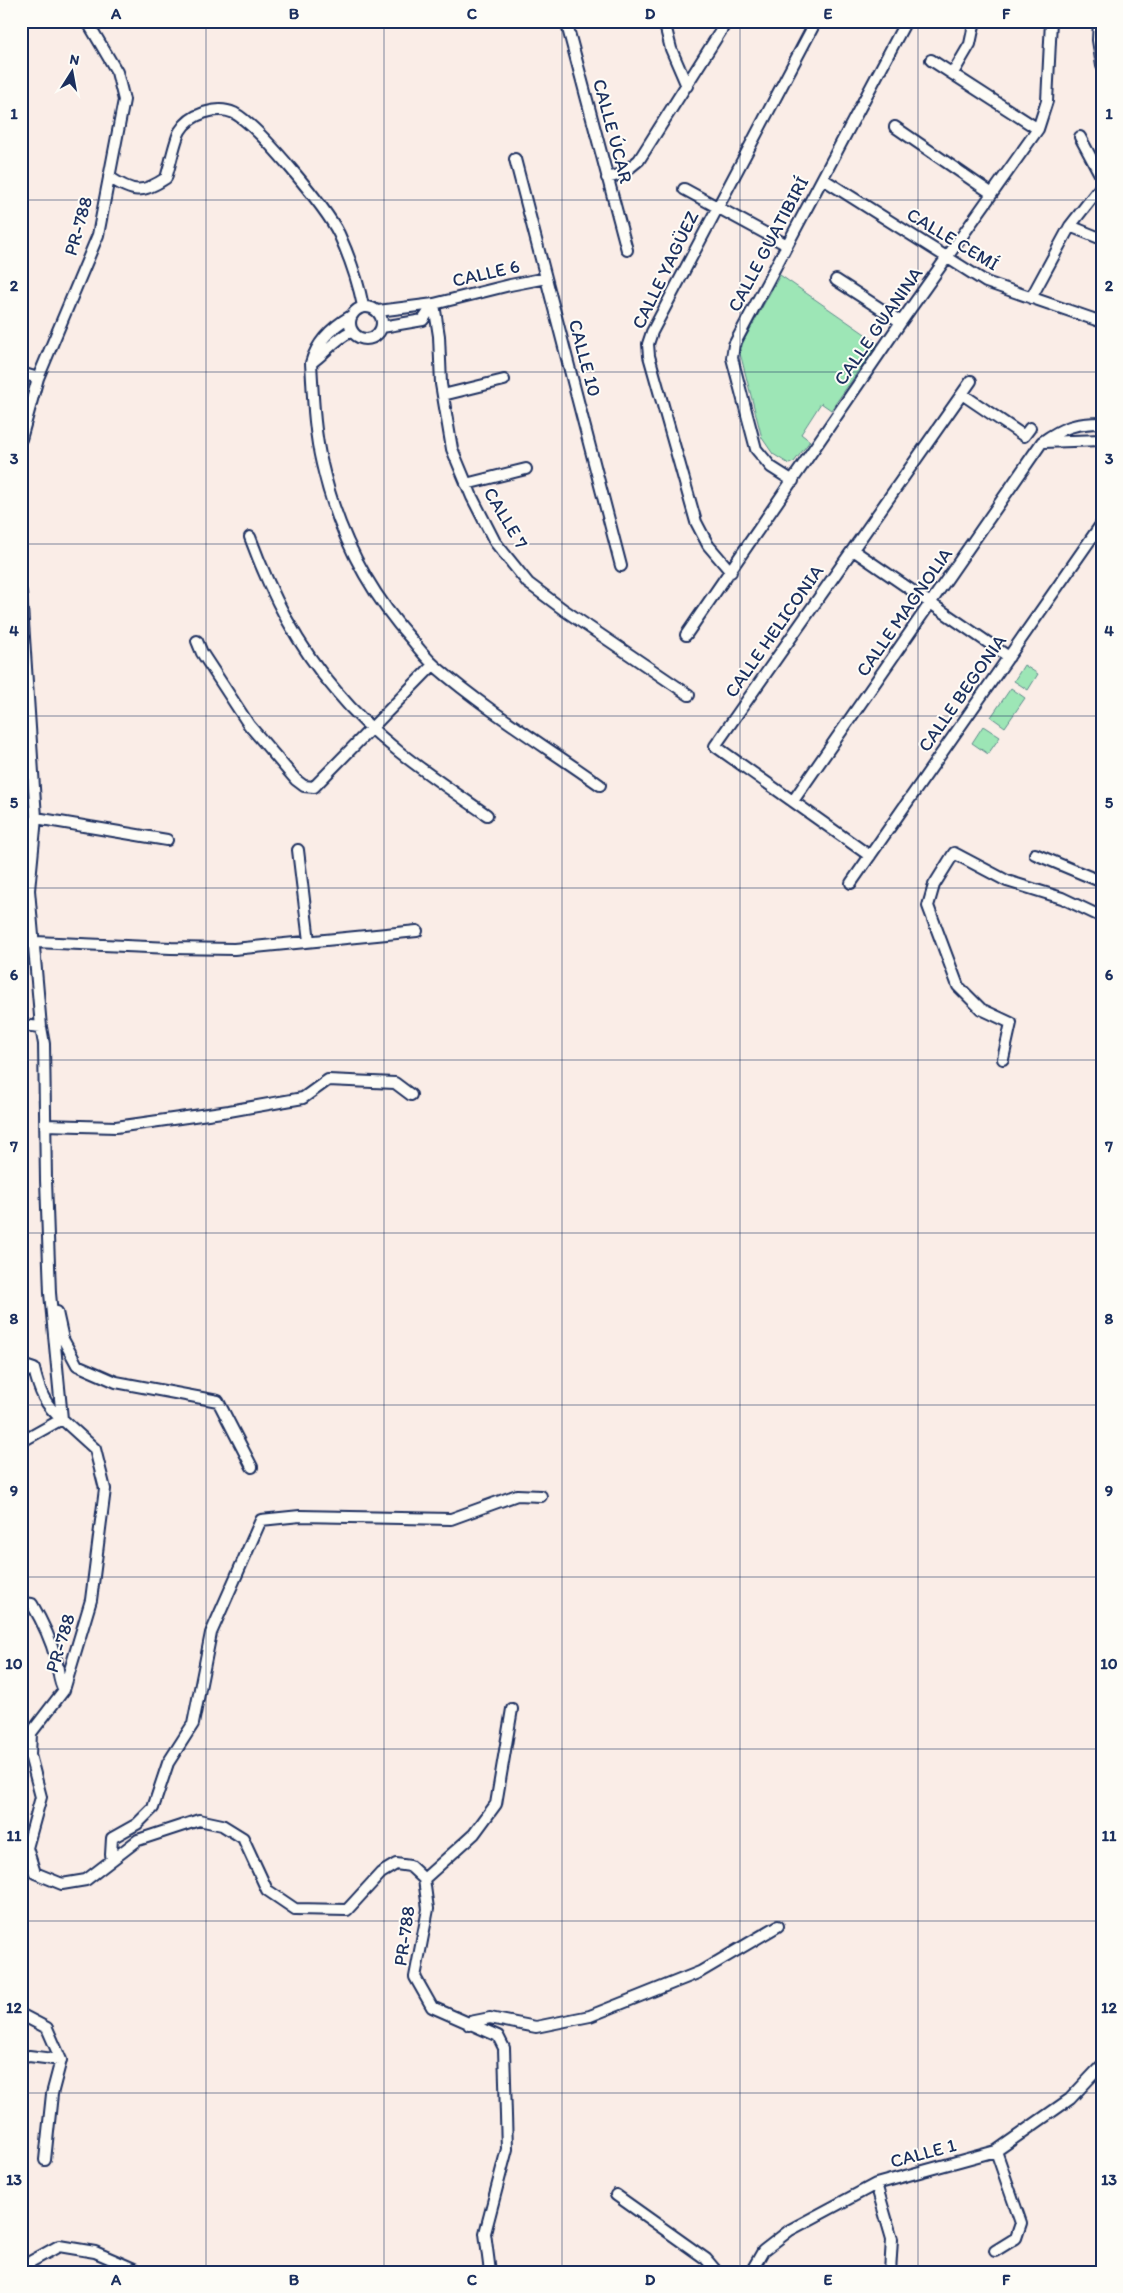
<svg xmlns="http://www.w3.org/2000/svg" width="1123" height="2293" font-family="Itim,sans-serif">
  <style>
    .green { fill: #9de6b6; stroke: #5c8a8a }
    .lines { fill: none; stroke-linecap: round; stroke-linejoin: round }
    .minor-casing { stroke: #1b2f5e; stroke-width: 14 }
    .minor { stroke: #fdfcf7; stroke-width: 10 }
    .grid { fill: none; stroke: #1b2f5e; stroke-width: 1; stroke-opacity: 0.55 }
    .labels { text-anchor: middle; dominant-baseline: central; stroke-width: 4; stroke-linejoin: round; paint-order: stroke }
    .street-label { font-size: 19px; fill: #1b2f5e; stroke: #fdfcf7 }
    .neatline { fill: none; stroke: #1b2f5e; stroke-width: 2 }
    .grid-label { font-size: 16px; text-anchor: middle; font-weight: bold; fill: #1b2f5e }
  </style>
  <rect width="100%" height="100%" fill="#faede7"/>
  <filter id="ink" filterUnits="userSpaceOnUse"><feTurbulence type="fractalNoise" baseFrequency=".02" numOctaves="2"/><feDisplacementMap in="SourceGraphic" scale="10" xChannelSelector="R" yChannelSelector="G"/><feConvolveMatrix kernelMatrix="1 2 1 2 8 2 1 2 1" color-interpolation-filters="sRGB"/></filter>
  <g filter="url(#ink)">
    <path class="green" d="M780 275 878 343 831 410 821 403 801 434 810 441 794 462 789 464 773 454 762 438 740 353 743 342Z
      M1024 665 1038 674 1028 690 1014 681Z
      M1011 688 1025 698 1005 727 991 717Z
      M983 726 1000 737 988 754 972 743Z"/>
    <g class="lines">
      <defs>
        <path id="minor" d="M566 21 627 250
          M664 21 671 49 687 86
          M1099 21 1098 40 1102 66
          M931 60 1038 129
          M953 73 970 44 974 25
          M895 127 991 193
          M1080 137 1102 178
          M515 159 621 566
          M109 177C133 193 142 194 166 178 170 166 175 140 180 131 190 114 217 105 234 113 259 126 326 208 339 234 350 258 358 281 363 306
          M607 178 622 174 639 160 727 21
          M823 179 986 282 1102 322
          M684 189 787 245
          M1070 226 1102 239
          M546 278 510 285 434 304 439 336 441 384 452 449 472 497 495 542 528 583 564 610 689 695
          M836 280 901 322
          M1031 298 1070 226 1102 185
          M350 323a16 16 0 1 1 32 0a16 16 0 1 1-32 0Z
          M378 311 434 304 423 320 382 327
          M351 316C332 327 317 341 311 363 326 353 334 339 352 331
          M311 363C313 396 314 431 322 464 337 530 367 590 412 640 419 649 426 658 435 666 486 710 545 746 600 785
          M21 373 38 378
          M962 394 1024 436 1030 428
          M443 395 504 380
          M21 439 38 378 98 235 124 100 117 72 87 21
          M1043 442 1102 440
          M793 481 771 467 756 449 732 358 734 345 906 21
          M466 484 526 469
          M250 537C271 594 297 646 337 692 378 742 434 778 487 815
          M853 550 1009 657
          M731 572 708 545 696 522 649 356 648 344 652 332 816 21
          M21 592 36 818 29 890 41 1027 44 1044 46 1180 50 1293 62 1419 95 1449 105 1489 91 1600 64 1690 31 1733 30 1755 41 1797 27 1848 35 1873 62 1884 86 1880 138 1840 199 1820 222 1825 243 1838 267 1890 295 1909 347 1910 381 1873 396 1864 410 1866 424 1879 428 1909 415 1977 432 2007 498 2036 504 2048 507 2149 485 2233 490 2272
          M686 635 901 322 1038 129 1047 101 1051 21
          M197 641 202 653 249 725 296 780 304 786 314 787 433 665
          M793 801 1042 442C1063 427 1076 423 1102 423
          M36 818 167 840
          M298 850 309 941
          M1035 854 1102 882
          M870 856 715 746 971 381
          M851 883 1102 523
          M35 942 171 948 234 949 417 931
          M21 1025 41 1027
          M1003 1059 1011 1023 981 1009 958 986 928 906 934 885 954 853 1007 881 1062 898 1102 917
          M45 1125 116 1127 229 1111 303 1098 328 1080 395 1083 411 1095
          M57 1312 63 1339 77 1365 116 1382 218 1401 252 1467
          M21 1442 62 1419C45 1406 39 1390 34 1369L28 1367 26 1372
          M21 1607 24 1603 32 1604C42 1621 51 1640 56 1659 59 1670 58 1681 64 1690
          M113 1858 111 1855 112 1838 137 1824 153 1808 168 1763 193 1724 211 1633 261 1520 300 1516 451 1519 517 1495 541 1496
          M424 1879 474 1834 496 1804 512 1709
          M24 2016 47 2028 61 2060 52 2094 45 2160
          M469 2025 470 2022 490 2018 536 2027 590 2016 700 1972 778 1926
          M21 2058 29 2056 61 2060
          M876 2184 892 2239 890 2272
          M616 2195 706 2259 717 2272
          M995 2251 1016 2238 1021 2223 996 2151
          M21 2267 59 2246 95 2252 141 2272
          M751 2272 763 2251 790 2230 876 2184 996 2151 1070 2099 1102 2065"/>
      </defs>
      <use href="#minor" class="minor-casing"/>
      <use href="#minor" class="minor"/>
    </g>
  </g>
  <path class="grid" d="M206 21V2272M384 21V2272M562 21V2272M740 21V2272M918 21V2272M21 200H1102M21 372H1102M21 544H1102M21 716H1102M21 888H1102M21 1060H1102M21 1233H1102M21 1405H1102M21 1577H1102M21 1749H1102M21 1921H1102M21 2093H1102"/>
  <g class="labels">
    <g class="street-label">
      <text transform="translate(613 131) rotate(75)">CALLE ÚCAR</text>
      <text transform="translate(78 226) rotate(-74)">PR-788</text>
      <text transform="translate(953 239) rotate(31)">CALLE CEMÍ</text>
      <text transform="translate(768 244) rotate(-62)">CALLE GUATIBIRÍ</text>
      <text transform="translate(665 270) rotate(-64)">CALLE YAGÜEZ</text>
      <text transform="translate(486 273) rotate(-13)">CALLE 6</text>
      <text transform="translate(878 326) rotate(-55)">CALLE GUANINA</text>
      <text transform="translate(585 358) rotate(75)">CALLE 10</text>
      <text transform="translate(506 518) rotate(59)">CALLE 7</text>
      <text transform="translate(904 612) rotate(-55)">CALLE MAGNOLIA</text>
      <text transform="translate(774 631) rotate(-55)">CALLE HELICONIA</text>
      <text transform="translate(962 693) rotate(-55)">CALLE BEGONIA</text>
      <text transform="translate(60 1643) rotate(-73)">PR-788</text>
      <text transform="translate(404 1936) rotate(-82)">PR-788</text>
      <text transform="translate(923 2153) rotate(-15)">CALLE 1</text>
    </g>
  </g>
  <rect width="1123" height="2293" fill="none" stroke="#fdfcf7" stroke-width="55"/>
  <g transform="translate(72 72) rotate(11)" stroke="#fdfcf7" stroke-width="4" paint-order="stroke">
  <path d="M0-4L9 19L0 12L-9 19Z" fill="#1b2f5e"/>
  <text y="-8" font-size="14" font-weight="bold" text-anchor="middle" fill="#1b2f5e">N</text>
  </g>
  <rect x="28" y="28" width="1068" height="2238" class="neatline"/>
  <g class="grid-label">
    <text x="116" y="19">A</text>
    <text x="294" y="19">B</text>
    <text x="472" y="19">C</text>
    <text x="650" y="19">D</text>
    <text x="828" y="19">E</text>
    <text x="1006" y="19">F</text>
    <text x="14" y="119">1</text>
    <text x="1109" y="119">1</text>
    <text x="14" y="291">2</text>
    <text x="1109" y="291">2</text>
    <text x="14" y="464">3</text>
    <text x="1109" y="464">3</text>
    <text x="14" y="636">4</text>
    <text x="1109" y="636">4</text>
    <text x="14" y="808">5</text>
    <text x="1109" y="808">5</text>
    <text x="14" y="980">6</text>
    <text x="1109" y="980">6</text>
    <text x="14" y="1152">7</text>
    <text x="1109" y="1152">7</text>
    <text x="14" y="1324">8</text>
    <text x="1109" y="1324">8</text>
    <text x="14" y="1496">9</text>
    <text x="1109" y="1496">9</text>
    <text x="14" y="1669">10</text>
    <text x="1109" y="1669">10</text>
    <text x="14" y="1841">11</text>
    <text x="1109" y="1841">11</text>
    <text x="14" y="2013">12</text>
    <text x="1109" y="2013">12</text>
    <text x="14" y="2185">13</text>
    <text x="1109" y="2185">13</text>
    <text x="116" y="2285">A</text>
    <text x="294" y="2285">B</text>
    <text x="472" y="2285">C</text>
    <text x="650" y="2285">D</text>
    <text x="828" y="2285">E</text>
    <text x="1006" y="2285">F</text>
  </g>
</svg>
